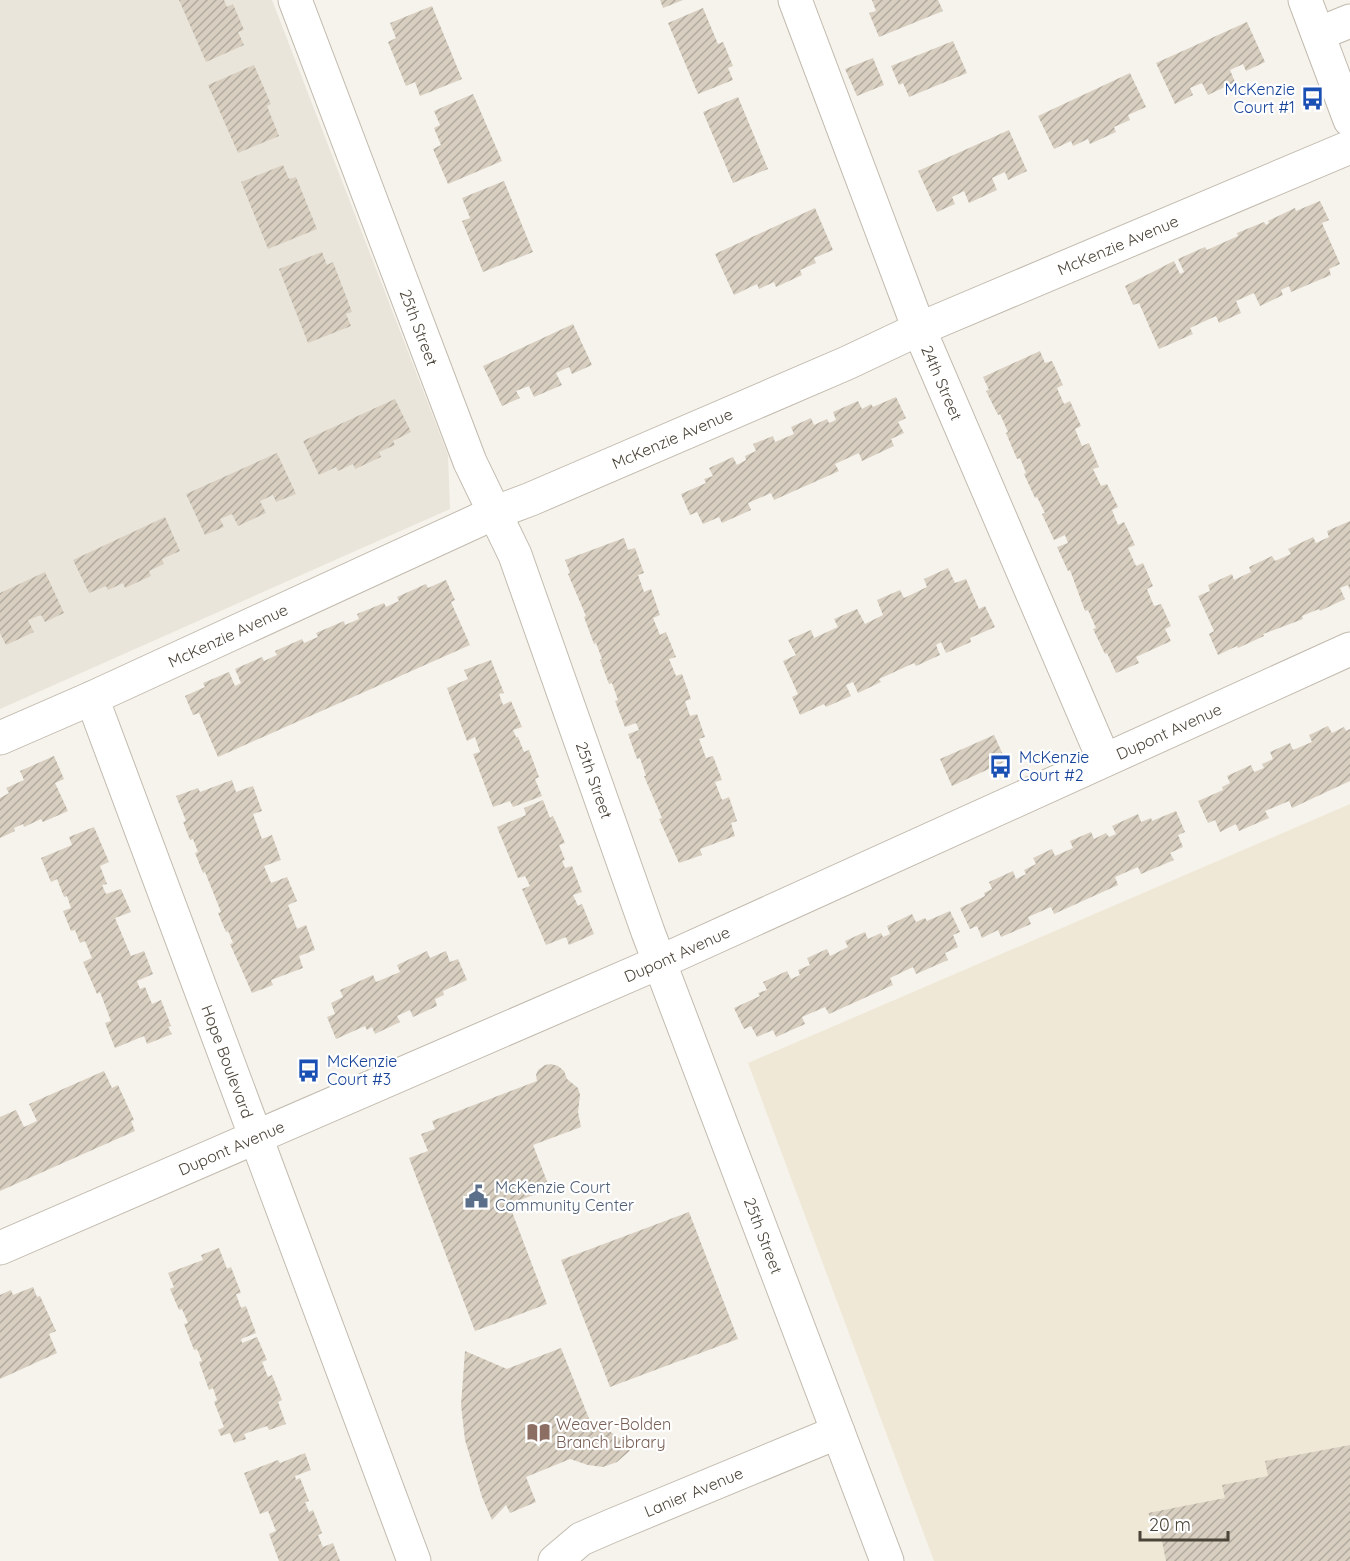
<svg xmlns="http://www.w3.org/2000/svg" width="1350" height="1561" font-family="Quicksand,sans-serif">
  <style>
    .residential { fill: #eae5da }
    .education { fill: #efe8d6 }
    .building { fill: url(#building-hatch) }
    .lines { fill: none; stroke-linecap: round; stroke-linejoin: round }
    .minor-casing { stroke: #c2bbae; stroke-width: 35 }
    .minor { stroke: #fff; stroke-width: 33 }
    .labels { text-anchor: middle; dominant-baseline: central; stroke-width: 4.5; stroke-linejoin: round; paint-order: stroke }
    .transit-label { font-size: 16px; fill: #164399; stroke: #fff; text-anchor: start }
    .street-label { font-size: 16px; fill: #4b4439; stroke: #fff }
    .service-label { font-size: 16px; fill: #4e5e75; stroke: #fff; text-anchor: start }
    .education-label { font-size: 16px; fill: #785e54; stroke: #fff; text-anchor: start }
  </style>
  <defs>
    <pattern id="building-hatch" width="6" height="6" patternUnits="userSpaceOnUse" patternTransform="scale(1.5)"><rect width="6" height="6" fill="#d8cfc1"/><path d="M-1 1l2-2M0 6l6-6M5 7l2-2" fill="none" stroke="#b1aa9e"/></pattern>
  </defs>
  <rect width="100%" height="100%" fill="#f6f3ec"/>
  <path class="residential" d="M0 0H272L448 455 450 509 0 709Z"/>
  <path class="education" d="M1350 804V1561H934L748 1063Z"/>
  <path class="building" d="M179 0H224L227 7 233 4 244 30 238 32 244 45 206 62Z
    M660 0H683L663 8Z
    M872 0H938L943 11 879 37 869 13 876 11Z
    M432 6 462 79 420 96 415 82 406 86 388 42 396 38 390 23Z
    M703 8 718 44 723 42 733 66 728 68 733 80 698 94 668 23Z
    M1247 22 1265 62 1246 71 1243 64 1230 70 1235 82 1208 95 1202 83 1190 88 1193 95 1175 104 1156 63Z
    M953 41 967 73 909 97 903 83 899 85 891 66Z
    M873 58 884 85 857 96 845 69Z
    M254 65 271 104 267 106 279 136 238 153 208 85Z
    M1130 73 1146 107 1128 115 1130 120 1114 127 1116 132 1090 144 1088 139 1073 146 1071 141 1054 149 1038 116Z
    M473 94 502 161 448 184 433 149 441 145 434 128 440 125 434 111Z
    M738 97 768 169 733 183 703 112Z
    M1009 130 1027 171 1008 180 1005 172 992 178 997 190 969 203 964 191 952 197 955 204 937 212 918 171Z
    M283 165 289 179 296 177 317 229 268 249 241 182Z
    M504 181 533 252 483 272 462 221 470 218 462 198Z
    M1320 201 1329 220 1322 223 1340 264 1329 269 1331 275 1291 292 1289 286 1281 290 1283 295 1260 306 1254 293 1236 301 1241 313 1219 323 1216 316 1190 328 1193 334 1159 349 1139 303 1133 305 1125 286 1174 261 1180 274 1184 272 1178 259 1205 247 1207 250 1238 236 1237 233 1264 222 1266 225 1269 223 1268 221 1295 208 1296 211Z
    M815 208 833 250 814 258 816 263 800 270 802 275 776 287 774 282 759 289 757 284 734 295 715 254Z
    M322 252 327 265 333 262 352 312 346 314 351 326 308 343 279 269Z
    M573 324 592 365 572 374 569 367 556 373 562 385 534 397 529 386 516 391 520 398 502 406 483 366Z
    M1040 351 1045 363 1052 361 1063 385 1057 388 1064 404 1070 401 1081 426 1075 429 1082 446 1089 443 1099 467 1093 469 1101 486 1107 484 1118 507 1112 510 1118 525 1124 522 1135 545 1128 548 1136 566 1143 563 1153 586 1147 589 1154 606 1161 604 1171 626 1165 629 1171 641 1136 657 1139 663 1116 673 1107 653 1105 654 1093 629 1096 628 1088 610 1085 611 1070 570 1068 571 1057 547 1068 543 1065 535 1054 540 1042 514 1045 513 1037 497 1035 498 1024 474 1026 473 1020 458 1017 459 1006 433 1008 432 1000 414 998 415 986 391 989 390 983 377Z
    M896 397 906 418 898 422 904 433 891 439 894 446 862 461 859 453 835 464 839 471 774 500 771 493 748 503 751 510 722 523 719 517 703 524 697 512 690 515 681 494 706 483 704 479 713 476 709 468 733 457 737 465 746 460 745 456 756 451 753 444 773 436 775 442 794 434 791 427 811 418 814 425 827 419 829 423 836 420 833 412 858 401 862 409 871 404 873 407Z
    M395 399 411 432 393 441 395 445 379 452 381 457 355 469 353 464 338 471 336 467 319 475 303 441Z
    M277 453 296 494 276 502 273 495 260 501 266 513 238 526 232 514 220 519 224 527 205 535 186 494Z
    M165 517 180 551 162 559 164 564 149 571 151 576 125 588 123 583 108 590 106 586 89 593 73 560Z
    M1350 521V590L1348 585 1340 588 1345 599 1320 611 1319 609 1302 616 1303 619 1263 634 1264 636 1238 648 1237 646 1218 655 1209 634 1214 631 1198 596 1210 591 1208 585 1232 574 1234 580 1251 572 1249 567 1272 556 1275 561 1291 554 1288 549 1313 537 1316 543 1329 537 1327 531Z
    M624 538 628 550 635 548 644 573 638 575 644 592 651 589 660 615 653 618 660 635 666 632 676 657 669 659 676 676 682 674 691 699 685 701 690 716 697 714 705 737 699 739 706 758 713 756 722 780 715 782 722 800 729 797 737 821 731 823 735 836 700 849 702 855 679 863 659 819 662 818 644 776H646L640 758 637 759 628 734 639 730 636 723 625 727 615 701 618 700 612 683 609 684 600 660 602 659 596 643 594 644 584 617 586 616 568 574 570 573 565 560Z
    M948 568 955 583 966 579 979 609 985 606 995 627 970 638 971 642 946 653 941 642 936 645 940 655 916 666 914 663 879 679 881 682 858 693 853 682 846 685 851 696 826 707 824 704 800 715 792 697 798 694 783 661 796 655 788 640 811 630 814 638 838 627 834 619 857 609 865 624 883 615 877 600 900 590 904 598 927 587 924 579Z
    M45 572 64 613 45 622 41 615 28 620 34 632 6 645 0 633V593Z
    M446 580 455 600 451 602 470 645 218 757 199 713 193 715 185 696 205 687 203 683 229 672 235 686 241 683 235 669 262 657 264 661 277 655 275 651 302 639 304 643 318 637 316 633 344 621 345 625 359 619 357 614 384 603 386 607 399 601 397 597 426 584 428 588Z
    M491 660 504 693 499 694 503 705 511 701 522 727 513 730 516 737H518L524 752 529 750 539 777 535 779 542 796 513 807 510 801 493 807 473 754 480 752 475 737 467 741 447 688 468 679 464 670Z
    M1328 726 1332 733 1344 727 1346 731 1350 729V781L1292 808 1289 801 1265 811 1269 818 1239 831 1236 824 1220 832 1215 820 1208 823 1198 801 1223 790 1222 787 1230 783 1227 776 1251 765 1254 772 1264 768 1262 764 1273 759 1270 752 1290 743 1293 750 1312 742 1309 735Z
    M994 735 1006 761 952 786 940 759Z
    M54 756 64 779 55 783 68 811 43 822 41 819 24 827 23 824 14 828 15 831 0 838V798L9 793 6 788 24 780 20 771Z
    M232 780 236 792 253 786 262 811 253 814 262 839 272 835 281 860 264 866 271 883 287 877 297 901 288 905 297 929 306 925 315 950 299 956 303 968 271 980 273 985 252 993 230 944 233 943 228 931 226 932 218 913 221 912 205 872 203 873 195 853 198 852 193 839 190 840 183 822 186 821 176 796 198 788 200 792Z
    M543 800 550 818 553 816 565 843 559 845 565 860 562 861 565 868 572 866 582 892 573 895 578 906 582 904 594 934 569 945 566 937 546 945 522 889 530 886 525 876 518 878 497 827 526 815 524 808Z
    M1176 811 1185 832 1178 835 1183 847 1170 853 1174 860 1141 874 1138 867 1115 877 1118 885 1054 914 1051 907 1028 917 1031 924 1001 937 998 930 982 938 977 926 970 929 960 908 985 896 984 893 992 889 989 882 1013 871 1016 879 1026 874 1024 870 1036 864 1033 858 1052 849 1055 856 1073 848 1070 841 1091 832 1094 839 1106 833 1109 837 1116 834 1112 826 1138 814 1141 822 1151 818 1152 821Z
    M94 827 109 862 100 866 107 884 102 885 106 894 121 889 131 912 115 918 131 956 144 951 153 974 137 981 140 989 145 987 152 1004 161 1000 171 1026 168 1027 172 1034 147 1044 144 1036 115 1048 105 1023 111 1021 100 992 97 994 83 962 92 958 85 941 80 943 75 930 71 931 63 911 71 908 67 896 64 897 57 879 51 882 41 858 72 845 69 837Z
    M950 911 960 932 953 935 958 947 945 953 948 960 916 974 913 967 890 978 893 985 829 1014 825 1007 802 1017 805 1024 776 1037 773 1030 757 1037 751 1026 744 1029 734 1008 760 996 758 993 767 990 763 982 787 971 791 979 800 975 798 970 810 965 807 958 827 949 830 956 848 947 845 941 865 932 868 939 881 933 883 937 890 934 887 926 912 914 916 922 925 918 927 921Z
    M427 951 430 958 446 951 450 962 458 959 467 980 443 991 444 995 435 999 437 1006 413 1017 410 1010 397 1016 400 1022 375 1034 372 1027 367 1030 365 1026 336 1039 327 1017 335 1014 331 1003 343 997 340 990 373 975 376 982 400 972 397 965Z
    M551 1064 558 1066 564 1071 567 1079 578 1088 580 1095 578 1112 581 1127 533 1145 550 1189 509 1204 547 1304 475 1331 409 1158 428 1151 421 1134 435 1129 432 1121 537 1081 536 1075 538 1070 545 1065Z
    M104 1071 112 1088 118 1085 134 1120 131 1121 135 1131 0 1191V1117L16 1110 24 1127 37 1121 29 1104Z
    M689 1212 738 1339 610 1387 561 1260Z
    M219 1248 227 1269 231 1267 241 1293 236 1294 241 1308 246 1306 256 1333 241 1339 242 1343 257 1337 267 1360 262 1362 268 1377 272 1375 282 1400 278 1402 286 1424 269 1430 267 1426 244 1434 246 1439 234 1443 230 1433 221 1436 218 1430 224 1427 214 1402 217 1400 213 1388 209 1390 199 1362 202 1361 197 1349 194 1350 184 1324 188 1323 182 1309 179 1310 170 1289 174 1287 168 1273 203 1260 201 1255Z
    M33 1287 37 1297 40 1296 56 1331 49 1334 57 1353 0 1379V1295L11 1290 13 1295Z
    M561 1348 592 1426 598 1423 633 1448 617 1462 603 1467 588 1465 570 1459 526 1477 536 1502 510 1513 506 1505 492 1520 482 1497 465 1440 461 1405 465 1351 507 1369Z
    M1350 1445V1561H1166L1160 1532 1148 1513 1225 1498 1222 1485 1268 1476 1265 1461Z
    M305 1453 311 1470 295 1476 296 1480 300 1478 309 1501 305 1502 309 1512 313 1510 322 1533 318 1535 323 1547 333 1543 340 1561H279L269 1534 276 1531 268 1511 260 1514 244 1473 278 1460 280 1463Z"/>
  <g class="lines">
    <defs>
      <g id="minor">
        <path id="s1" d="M295 0 470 462 515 555 648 932 887 1561"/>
        <path id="s2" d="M795 0 919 329 1104 760"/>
        <path d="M1305 0 1350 120"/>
        <path d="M1318 34 1350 21"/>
        <path id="s3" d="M92 698 414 1561"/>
        <path id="s4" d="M0 738 92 698 494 513 531 499 847 363 919 329 1350 147"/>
        <path id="s5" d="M0 1248 660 962 1350 649"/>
        <path id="s6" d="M555 1561 581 1539 611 1526 838 1432"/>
      </g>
    </defs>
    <use href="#minor" class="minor-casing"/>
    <use href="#minor" class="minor"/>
  </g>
  <defs>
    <symbol id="bus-bare" viewBox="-9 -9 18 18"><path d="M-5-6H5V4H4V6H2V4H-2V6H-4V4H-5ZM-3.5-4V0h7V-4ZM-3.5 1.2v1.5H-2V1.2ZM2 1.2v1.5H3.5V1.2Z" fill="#1a4fb4" stroke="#fff" stroke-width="2.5" paint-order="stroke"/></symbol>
    <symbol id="civic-bare" viewBox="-9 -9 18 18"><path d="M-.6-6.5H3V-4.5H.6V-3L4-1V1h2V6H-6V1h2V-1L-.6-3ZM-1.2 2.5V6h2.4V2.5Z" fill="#5c6f8a" stroke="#fff" stroke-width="2.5" paint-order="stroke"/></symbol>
    <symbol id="library-bare" viewBox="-9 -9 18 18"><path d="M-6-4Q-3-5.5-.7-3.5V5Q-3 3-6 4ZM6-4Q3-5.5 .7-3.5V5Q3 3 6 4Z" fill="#8d6e63" stroke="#fff" stroke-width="2.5" paint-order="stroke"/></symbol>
  </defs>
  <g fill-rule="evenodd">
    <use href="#bus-bare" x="1296" y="82" width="33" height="33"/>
    <use href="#bus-bare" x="984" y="750" width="33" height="33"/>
    <use href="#bus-bare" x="292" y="1054" width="33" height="33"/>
    <use href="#civic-bare" x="460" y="1180" width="33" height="33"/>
    <use href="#library-bare" x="522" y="1416" width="33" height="33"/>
  </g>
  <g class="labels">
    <g class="transit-label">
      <text x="1295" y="89" text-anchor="end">McKenzie<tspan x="1295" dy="18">Court #1</tspan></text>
      <text x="1019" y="757">McKenzie<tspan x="1019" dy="18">Court #2</tspan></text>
      <text x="327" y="1061">McKenzie<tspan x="327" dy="18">Court #3</tspan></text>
    </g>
    <g class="street-label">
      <text stroke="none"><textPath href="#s4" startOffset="1222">McKenzie Avenue</textPath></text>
      <text stroke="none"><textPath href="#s1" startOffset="350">25th Street</textPath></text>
      <text stroke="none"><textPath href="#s2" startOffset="410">24th Street</textPath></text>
      <text stroke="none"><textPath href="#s4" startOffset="736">McKenzie Avenue</textPath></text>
      <text stroke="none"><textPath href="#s4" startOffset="250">McKenzie Avenue</textPath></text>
      <text stroke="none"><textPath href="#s5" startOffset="1278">Dupont Avenue</textPath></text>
      <text stroke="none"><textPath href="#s1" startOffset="836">25th Street</textPath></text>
      <text stroke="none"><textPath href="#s5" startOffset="738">Dupont Avenue</textPath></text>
      <text stroke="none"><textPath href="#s3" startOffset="388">Hope Boulevard</textPath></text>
      <text stroke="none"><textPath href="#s5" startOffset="252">Dupont Avenue</textPath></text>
      <text stroke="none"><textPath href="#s1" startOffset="1322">25th Street</textPath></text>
      <text stroke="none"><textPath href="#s6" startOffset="156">Lanier Avenue</textPath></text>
    </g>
    <g class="service-label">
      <text x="495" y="1187">McKenzie Court<tspan x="495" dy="18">Community Center</tspan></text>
    </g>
    <g class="education-label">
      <text x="556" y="1424">Weaver-Bolden<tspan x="556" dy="18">Branch Library</tspan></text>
    </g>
  </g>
  <path d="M1140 1531v9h88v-9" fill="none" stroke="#4b4439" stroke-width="3"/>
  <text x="1149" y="1531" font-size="18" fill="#4b4439" stroke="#ffffff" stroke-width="4.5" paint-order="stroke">20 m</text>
</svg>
